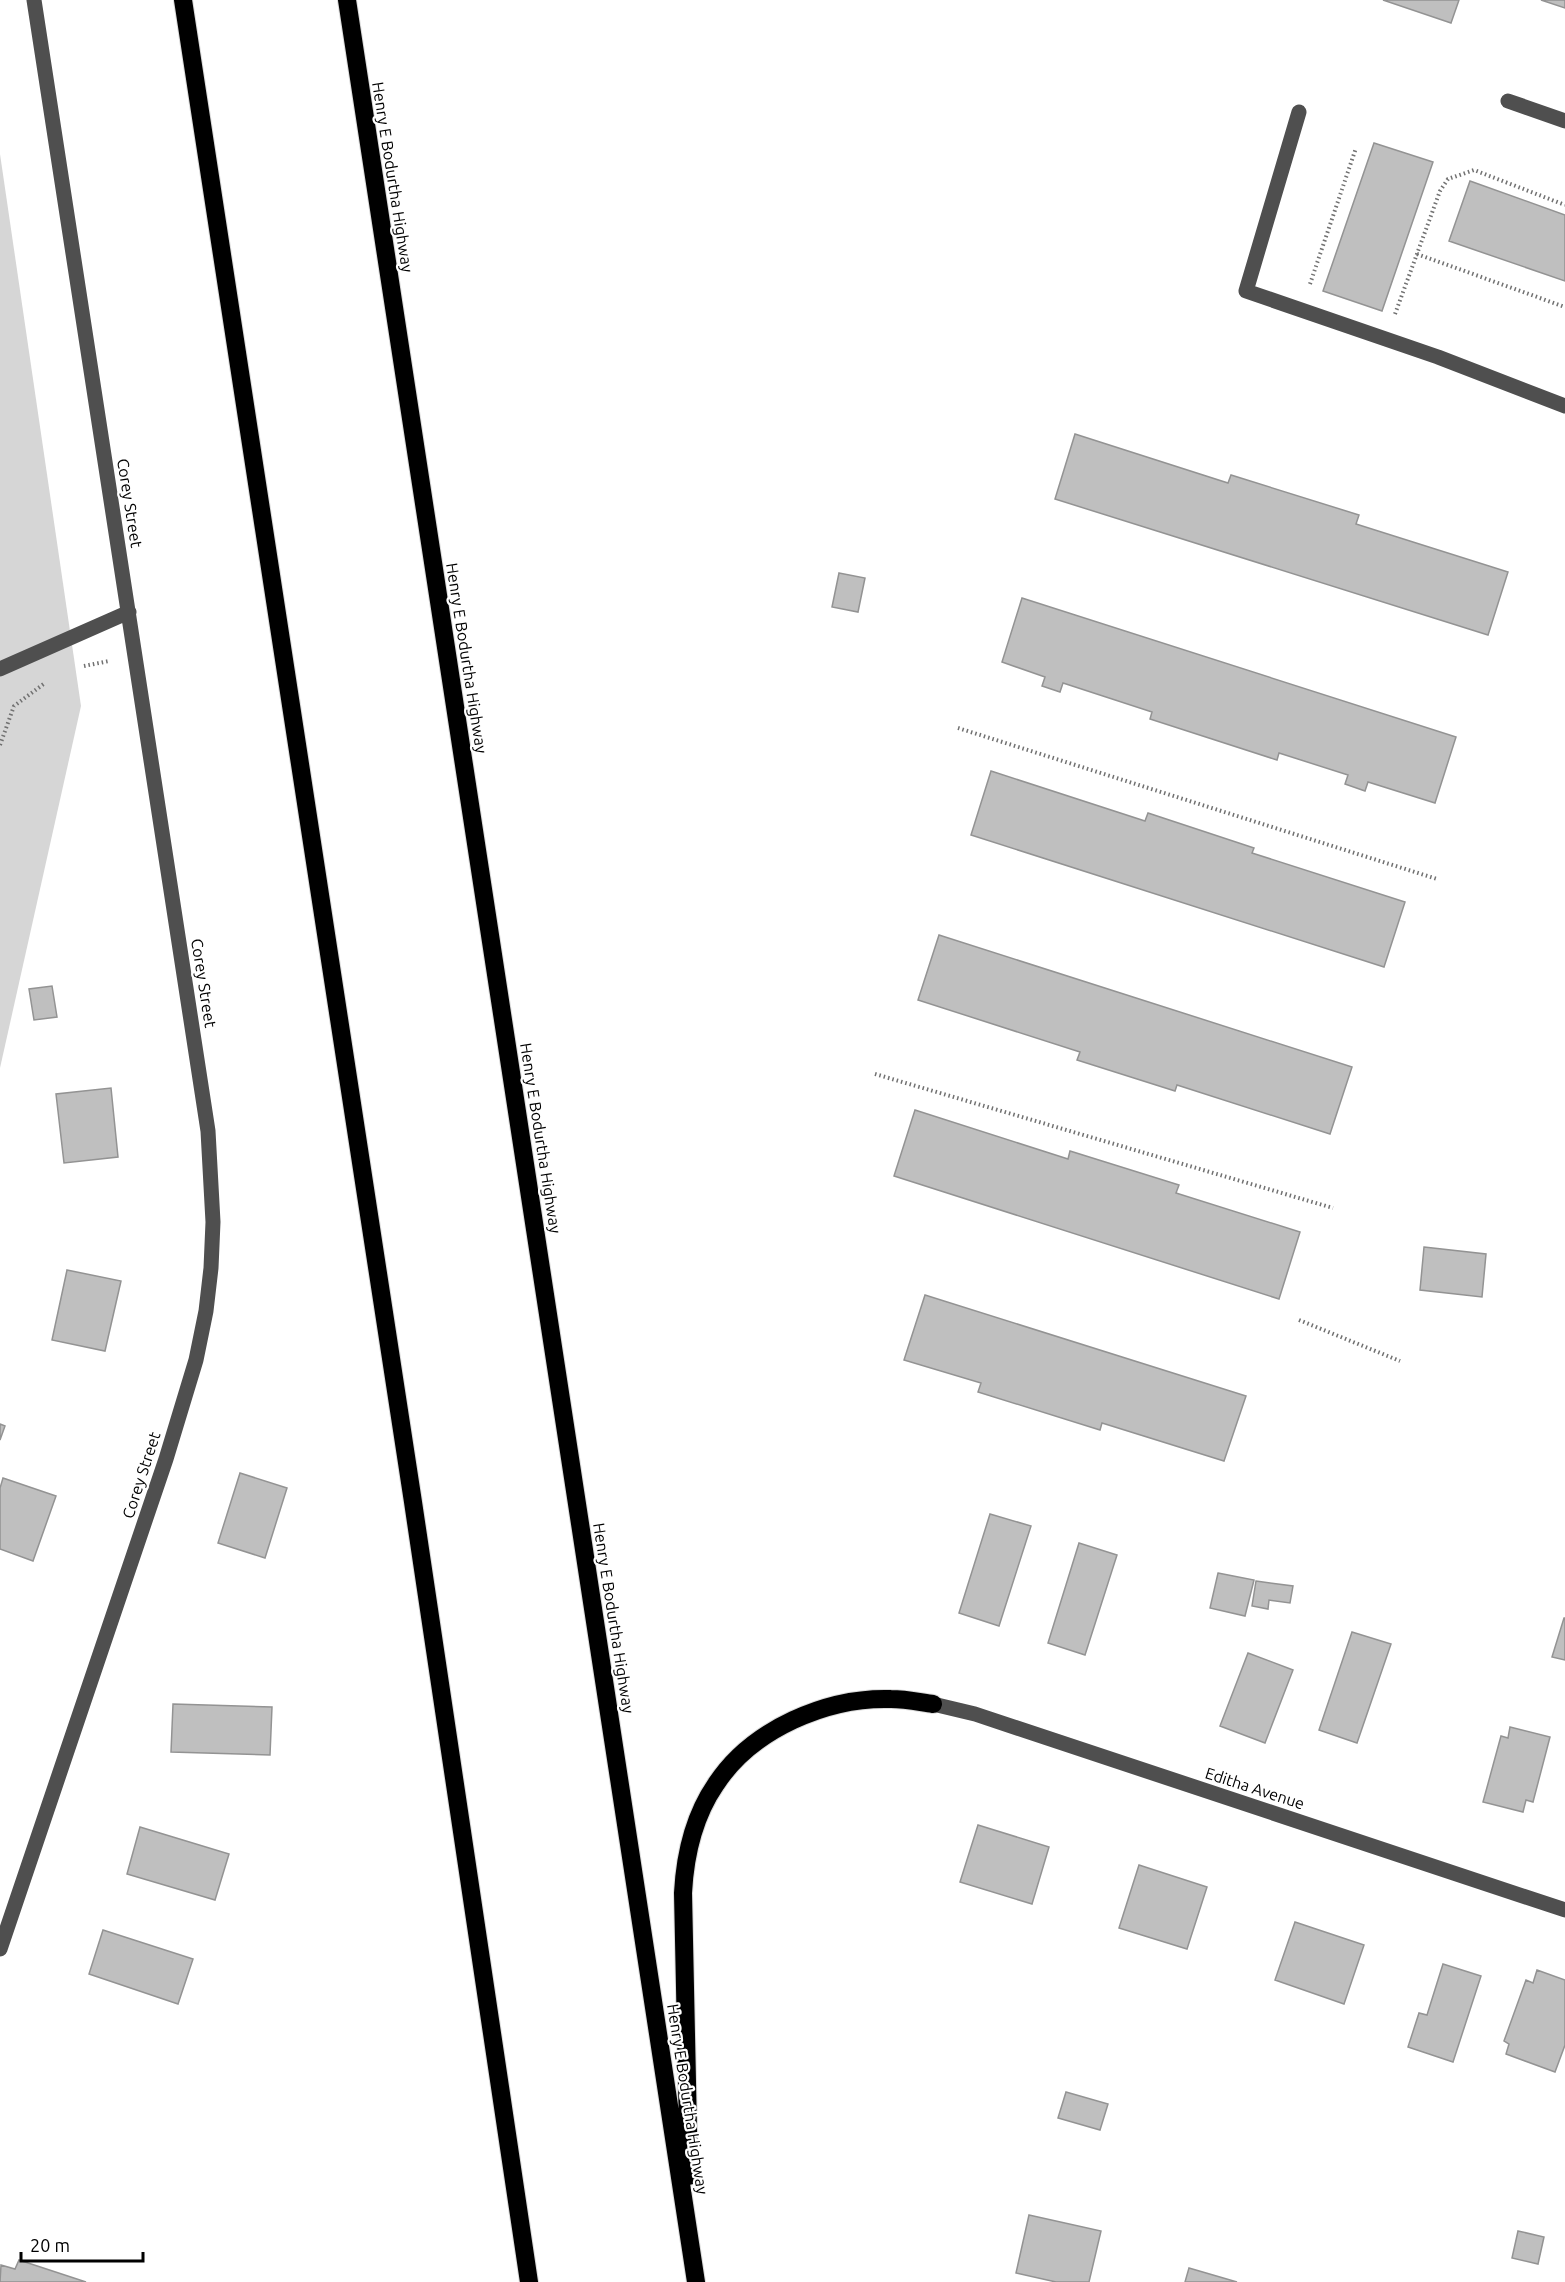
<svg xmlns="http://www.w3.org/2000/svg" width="1565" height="2282" font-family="Ubuntu,sans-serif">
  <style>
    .green { fill: #d6d6d6 }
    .building { fill: #bfbfbf; stroke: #939393; stroke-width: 1.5 }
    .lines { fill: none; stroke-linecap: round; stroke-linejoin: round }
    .highway-casing { stroke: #dbdbdb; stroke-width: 20 }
    .path { stroke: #717171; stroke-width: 4; stroke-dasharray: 1.5 3; stroke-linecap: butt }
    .minor { stroke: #4f4f4f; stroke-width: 15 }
    .highway { stroke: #000; stroke-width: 18 }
    .labels { text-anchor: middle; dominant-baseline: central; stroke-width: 4.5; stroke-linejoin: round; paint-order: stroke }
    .street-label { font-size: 16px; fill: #000; stroke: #fff }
  </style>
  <rect width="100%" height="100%" fill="#fff"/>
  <path class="green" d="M0 154 81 706 0 1068Z"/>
  <path class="building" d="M1383 0H1459L1451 23Z
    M1541 0H1565V8Z
    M1374 143 1433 162 1382 311 1323 291Z
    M1470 181 1565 215V281L1449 241Z
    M1075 434 1228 483 1231 475 1359 515 1356 524 1508 572 1488 635 1055 499Z
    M839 573 865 578 858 612 832 607Z
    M1022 598 1456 737 1435 803 1368 782 1365 791 1345 784 1348 775 1279 753 1277 760 1150 719 1152 712 1063 683 1060 692 1042 686 1045 677 1002 662Z
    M991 771 1145 821 1148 813 1254 848 1252 853 1405 902 1384 967 971 835Z
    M939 935 1352 1067 1330 1134 1177 1085 1175 1091 1077 1060 1080 1052 918 1000Z
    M52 986 57 1017 34 1020 29 989Z
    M111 1088 118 1157 64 1163 56 1094Z
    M915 1110 1068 1159 1070 1151 1179 1185 1176 1193 1300 1232 1279 1299 894 1176Z
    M1424 1247 1486 1254 1482 1297 1420 1290Z
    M67 1270 121 1281 105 1351 52 1340Z
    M925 1295 1246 1396 1224 1461 1102 1423 1100 1430 978 1392 981 1383 904 1360Z
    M0 1424 5 1426 0 1440Z
    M240 1473 287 1488 265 1558 218 1543Z
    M3 1478 56 1496 33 1561 0 1549V1488Z
    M990 1514 1031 1526 999 1626 959 1613Z
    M1079 1543 1117 1555 1085 1655 1048 1643Z
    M1218 1573 1254 1580 1245 1616 1210 1608Z
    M1256 1581 1293 1586 1290 1603 1269 1600 1268 1609 1252 1606Z
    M1564 1618H1565V1660L1552 1657Z
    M1352 1632 1391 1644 1357 1743 1319 1730Z
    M1248 1653 1293 1670 1265 1743 1220 1726Z
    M173 1704 272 1707 270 1755 171 1752Z
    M1510 1727 1550 1737 1533 1802 1526 1800 1523 1812 1483 1802 1501 1736 1508 1738Z
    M978 1825 1049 1847 1032 1904 960 1882Z
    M140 1827 229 1854 215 1900 127 1874Z
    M1139 1865 1207 1887 1187 1949 1119 1928Z
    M1295 1922 1364 1945 1344 2004 1275 1980Z
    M103 1930 193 1959 178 2004 89 1974Z
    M1443 1964 1481 1976 1453 2062 1408 2047 1419 2013 1427 2015Z
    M1537 1970 1565 1980V2045L1555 2072 1506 2054 1509 2044 1504 2041 1526 1980 1533 1983Z
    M1066 2092 1108 2104 1100 2130 1058 2118Z
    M1029 2215 1101 2231 1089 2282H1056L1016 2273Z
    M1518 2231 1544 2237 1538 2264 1512 2258Z
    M19 2260 86 2282H0L1 2265 15 2269Z
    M1189 2268 1237 2282H1185Z"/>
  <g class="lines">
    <defs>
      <path id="highway" d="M183 0 413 1502 529 2282
        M347 0 696 2282
        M689 2176 683 1893C685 1855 694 1816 716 1784 752 1729 827 1697 891 1699 905 1699 919 1702 933 1704"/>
    </defs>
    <use href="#highway" class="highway-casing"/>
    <path class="path" d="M1417 254 1565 307
      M1310 284 1356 148
      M1395 314 1440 191 1448 179 1474 170 1565 205
      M84 666 109 661
      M958 728 1437 879
      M0 745 14 706 45 683
      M875 1074 1333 1208
      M1299 1320 1400 1361"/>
    <path class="minor" d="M1508 101 1565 121
      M1299 112 1246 291 1438 357 1565 406
      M0 669 129 612
      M933 1704 975 1714 1565 1910
      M0 1949 166 1459 196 1360 206 1311 211 1268 213 1222 208 1131 34 0"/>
    <use href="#highway" class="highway"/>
  </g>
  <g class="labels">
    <g class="street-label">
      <text transform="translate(393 177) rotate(81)">Henry E Bodurtha Highway</text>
      <text transform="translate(130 503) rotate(81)">Corey Street</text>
      <text transform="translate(467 658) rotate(81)">Henry E Bodurtha Highway</text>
      <text transform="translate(204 983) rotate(81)">Corey Street</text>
      <text transform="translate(541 1138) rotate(81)">Henry E Bodurtha Highway</text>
      <text transform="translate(141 1475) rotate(-72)">Corey Street</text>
      <text transform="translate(614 1618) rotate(81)">Henry E Bodurtha Highway</text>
      <text transform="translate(1255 1788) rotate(18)">Editha Avenue</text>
      <text transform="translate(688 2099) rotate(81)">Henry E Bodurtha Highway</text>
    </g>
  </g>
  <path d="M21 2252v9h122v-9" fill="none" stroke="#000000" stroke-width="3"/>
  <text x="30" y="2252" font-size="18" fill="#000000" stroke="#ffffff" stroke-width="4.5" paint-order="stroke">20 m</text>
</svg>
